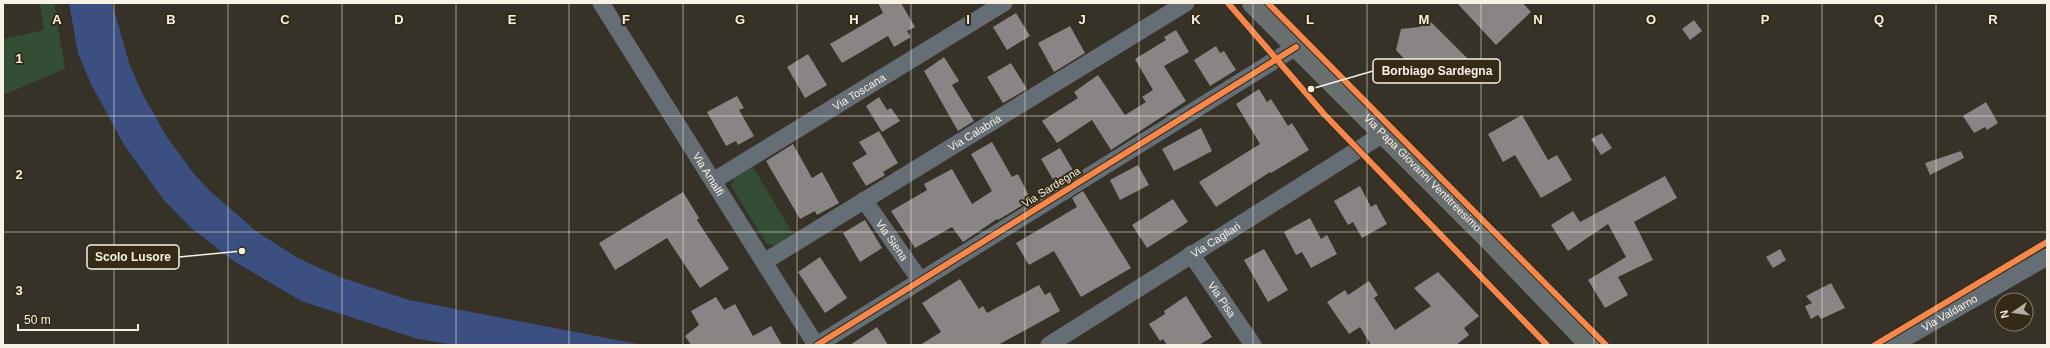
<svg xmlns="http://www.w3.org/2000/svg" width="2050" height="348" font-family="Arial,sans-serif">
  <style>
    .green { fill: #334e35 }
    .water { fill: #3b5081 }
    .building { fill: #898584 }
    .lines { fill: none; stroke-linecap: round; stroke-linejoin: round }
    .minor { stroke: #656e74; stroke-width: 17 }
    .major { stroke: #696e6e; stroke-width: 22 }
    .cycleway-casing { stroke: #342a16; stroke-width: 8 }
    .cycleway { stroke: #f5874c; stroke-width: 6 }
    .grid { fill: none; stroke: #f8f2e5; stroke-width: 1; stroke-opacity: 0.55 }
    .labels { text-anchor: middle; dominant-baseline: central; stroke-width: 4; stroke-linejoin: round; paint-order: stroke }
    .street-label { font-size: 11px; fill: #f8f2e5; stroke: #342a16 }
    .grid-label { font-size: 13px; text-anchor: middle; font-weight: bold; fill: #f8f2e5; stroke: #342a16; stroke-width: 4; stroke-linejoin: round; paint-order: stroke }
    .leader { fill: none; stroke: #f8f2e5; stroke-width: 1.5 }
    .callout-dot { fill: #f8f2e5; stroke: #342a16; stroke-width: 1.5 }
    .callout { fill: #342a16; stroke: #f8f2e5; stroke-width: 1.5 }
    .callout-label { font-size: 12px; text-anchor: middle; font-weight: bold; fill: #f8f2e5 }
  </style>
  <rect width="100%" height="100%" fill="#373227"/>
  <path class="green" d="M40 3H54L65 69 3 95V39L44 30Z
    M753 167 793 234 775 245 767 244 731 186 734 178Z"/>
  <path class="water" d="M69 3H112L130 66 143 95 167 137 194 174 210 191 256 231 296 257 319 268 340 277 409 300 643 345H455L418 339 301 301 232 260 189 226 163 199 123 143 91 84 78 53Z"/>
  <path class="building" d="M878 3H901L915 27 907 31 911 37 894 47 888 36 842 63 830 44 883 13Z
    M1457 3H1523L1531 12 1496 45Z
    M1016 13 1030 36 1007 50 993 27Z
    M1694 20 1702 31 1690 40 1682 29Z
    M1431 22 1471 62 1468 75 1446 83 1429 65 1418 74 1396 50 1401 29 1419 27Z
    M1070 26 1085 53 1054 72 1038 43Z
    M1176 30 1189 52 1164 66 1186 101 1111 150 1092 120 1057 143 1042 121 1078 98 1074 92 1098 75 1125 115 1146 102 1142 97 1153 90 1135 59 1166 40 1164 37Z
    M1216 46 1220 53 1224 51 1236 70 1210 86 1194 60Z
    M808 54 827 85 805 98 787 67Z
    M944 57 959 81 952 85 974 121 958 131 924 71Z
    M1011 63 1027 89 1003 103 987 77Z
    M1259 89 1267 102 1271 99 1288 126 1292 123 1309 150 1271 173 1270 172 1216 207 1199 182 1260 144 1236 104Z
    M737 96 744 108 739 110 754 136 738 145 736 141 726 146 707 112Z
    M879 97 887 110 891 108 900 121 882 132 866 106Z
    M1986 102 1998 123 1987 130 1985 127 1974 133 1963 116Z
    M1522 115 1548 160 1557 155 1572 180 1541 198 1515 155 1503 162 1488 134Z
    M1201 128 1212 151 1174 171 1162 149Z
    M879 131 898 163 883 172 885 175 866 186 852 163 867 154 859 142Z
    M1602 133 1612 148 1601 155 1591 139Z
    M992 142 1012 177 1018 174 1031 200 998 220 997 219 963 242 952 227 915 248 891 211 927 190 924 184 952 169 972 204 992 191 971 154Z
    M793 144 812 178 822 172 839 203 817 215 815 211 800 219 766 161Z
    M1060 148 1074 172 1062 181 1061 179 1055 183 1041 159Z
    M1961 151 1964 158 1930 175 1925 163Z
    M1138 165 1149 185 1120 200 1110 180Z
    M1665 176 1677 198 1634 222 1653 260 1618 277 1628 295 1605 308 1588 280 1626 257 1608 224 1568 251 1551 225 1573 211 1580 222Z
    M1360 186 1371 207 1376 204 1387 224 1362 238 1353 222 1348 225 1334 201Z
    M1083 191 1131 268 1081 297 1054 251 1029 265 1016 243 1077 207 1072 198Z
    M683 192 699 218 697 220 729 269 700 288 667 238 615 270 599 243Z
    M1173 199 1188 222 1147 248 1132 225Z
    M1310 218 1321 239 1327 235 1337 254 1311 268 1302 252 1296 255 1284 232Z
    M865 220 882 248 860 262 843 233Z
    M1264 249 1288 290 1268 302 1244 260Z
    M1780 249 1786 260 1773 268 1766 257Z
    M820 257 847 298 825 313 798 272Z
    M1438 272 1479 316 1464 328 1469 335 1456 345H1371L1360 327 1349 334 1327 302 1345 290 1348 295 1369 281 1378 295 1374 298 1395 330 1431 306 1414 288Z
    M960 279 979 309 983 306 987 313 1039 285 1045 295 1050 292 1060 311 998 345H920L941 332 922 303Z
    M1831 283 1845 308 1821 319 1818 315 1811 319 1805 306 1812 303 1806 296Z
    M1186 296 1212 337 1199 345H1167L1163 339 1160 341 1149 324 1165 314 1164 311Z
    M716 297 724 310 735 304 753 336 771 326 782 345H691L685 336 699 325 691 311Z
    M877 327 888 345H850Z"/>
  <g class="lines">
    <g class="minor">
      <path id="s1" d="M601 3 816 345"/>
      <path id="s2" d="M713 181 1004 3"/>
      <path id="s3" d="M864 200 920 280"/>
      <path id="s4" d="M1191 254 1253 345"/>
      <path id="s5" d="M764 262 1186 3"/>
      <path d="M817 345 1296 47"/>
      <path id="s6" d="M1049 345 1383 134"/>
      <path id="s7" d="M1893 345 2047 257"/>
    </g>
    <path class="major" id="s8" d="M1253 3 1491 241 1591 345"/>
    <defs>
      <path id="cycleway" d="M1228 3 1324 114 1547 345
        M1268 3 1606 345
        M817 345 1296 47
        M1875 345 2047 242"/>
    </defs>
    <use href="#cycleway" class="cycleway-casing"/>
    <use href="#cycleway" class="cycleway"/>
  </g>
  <path class="grid" d="M114 3V345M228 3V345M342 3V345M456 3V345M569 3V345M683 3V345M797 3V345M911 3V345M1025 3V345M1139 3V345M1253 3V345M1367 3V345M1481 3V345M1594 3V345M1708 3V345M1822 3V345M1936 3V345M3 116H2047M3 232H2047"/>
  <g class="labels">
    <g class="street-label">
      <text stroke="none"><textPath href="#s2" startOffset="171">Via Toscana</textPath></text>
      <text stroke="none"><textPath href="#s5" startOffset="247">Via Calabria</textPath></text>
      <text stroke="none"><textPath href="#s8" startOffset="240">Via Papa Giovanni Ventitreesimo</textPath></text>
      <text stroke="none"><textPath href="#s1" startOffset="202">Via Amalfi</textPath></text>
      <text transform="translate(1051 187) rotate(-32)">Via Sardegna</text>
      <text stroke="none"><textPath href="#s6" startOffset="197">Via Cagliari</textPath></text>
      <text stroke="none"><textPath href="#s3" startOffset="49">Via Siena</textPath></text>
      <text stroke="none"><textPath href="#s4" startOffset="55">Via Pisa</textPath></text>
      <text stroke="none"><textPath href="#s7" startOffset="65">Via Valdarno</textPath></text>
    </g>
  </g>
  <g class="grid-label">
    <text x="57" y="24">A</text>
    <text x="171" y="24">B</text>
    <text x="285" y="24">C</text>
    <text x="399" y="24">D</text>
    <text x="512" y="24">E</text>
    <text x="626" y="24">F</text>
    <text x="740" y="24">G</text>
    <text x="854" y="24">H</text>
    <text x="968" y="24">I</text>
    <text x="1082" y="24">J</text>
    <text x="1196" y="24">K</text>
    <text x="1310" y="24">L</text>
    <text x="1424" y="24">M</text>
    <text x="1538" y="24">N</text>
    <text x="1651" y="24">O</text>
    <text x="1765" y="24">P</text>
    <text x="1879" y="24">Q</text>
    <text x="1993" y="24">R</text>
    <text x="19" y="63">1</text>
    <text x="19" y="179">2</text>
    <text x="19" y="295">3</text>
  </g>
  <path class="leader" d="M1311 89L1373 71M242 251L179 257"/>
  <g class="callout-dot">
    <circle cx="1311" cy="89" r="4"/>
    <circle cx="242" cy="251" r="4"/>
  </g>
  <g class="callout">
    <rect x="1373" y="59" width="127" height="24" rx="4"/>
    <rect x="87" y="245" width="92" height="24" rx="4"/>
  </g>
  <g class="callout-label">
    <text x="1437" y="75">Borbiago Sardegna</text>
    <text x="133" y="261">Scolo Lusore</text>
  </g>
  <rect width="2050" height="348" fill="none" stroke="#f8f2e5" stroke-width="8"/>
  <g transform="translate(2014 312) rotate(257)"><circle r="19" fill="#342a16" stroke="#827a69"/>
  <path d="M0-3L7 15L0 10L-7 15Z" fill="#b4afa2"/>
  <text y="-6" font-size="11" font-weight="bold" text-anchor="middle" fill="#f8f2e5">N</text>
  </g>
  <path d="M18 324v6h120v-6" fill="none" stroke="#f8f2e5" stroke-width="2"/>
  <text x="24" y="324" font-size="12" fill="#f8f2e5" stroke="#342a16" stroke-width="3" paint-order="stroke">50 m</text>
</svg>
